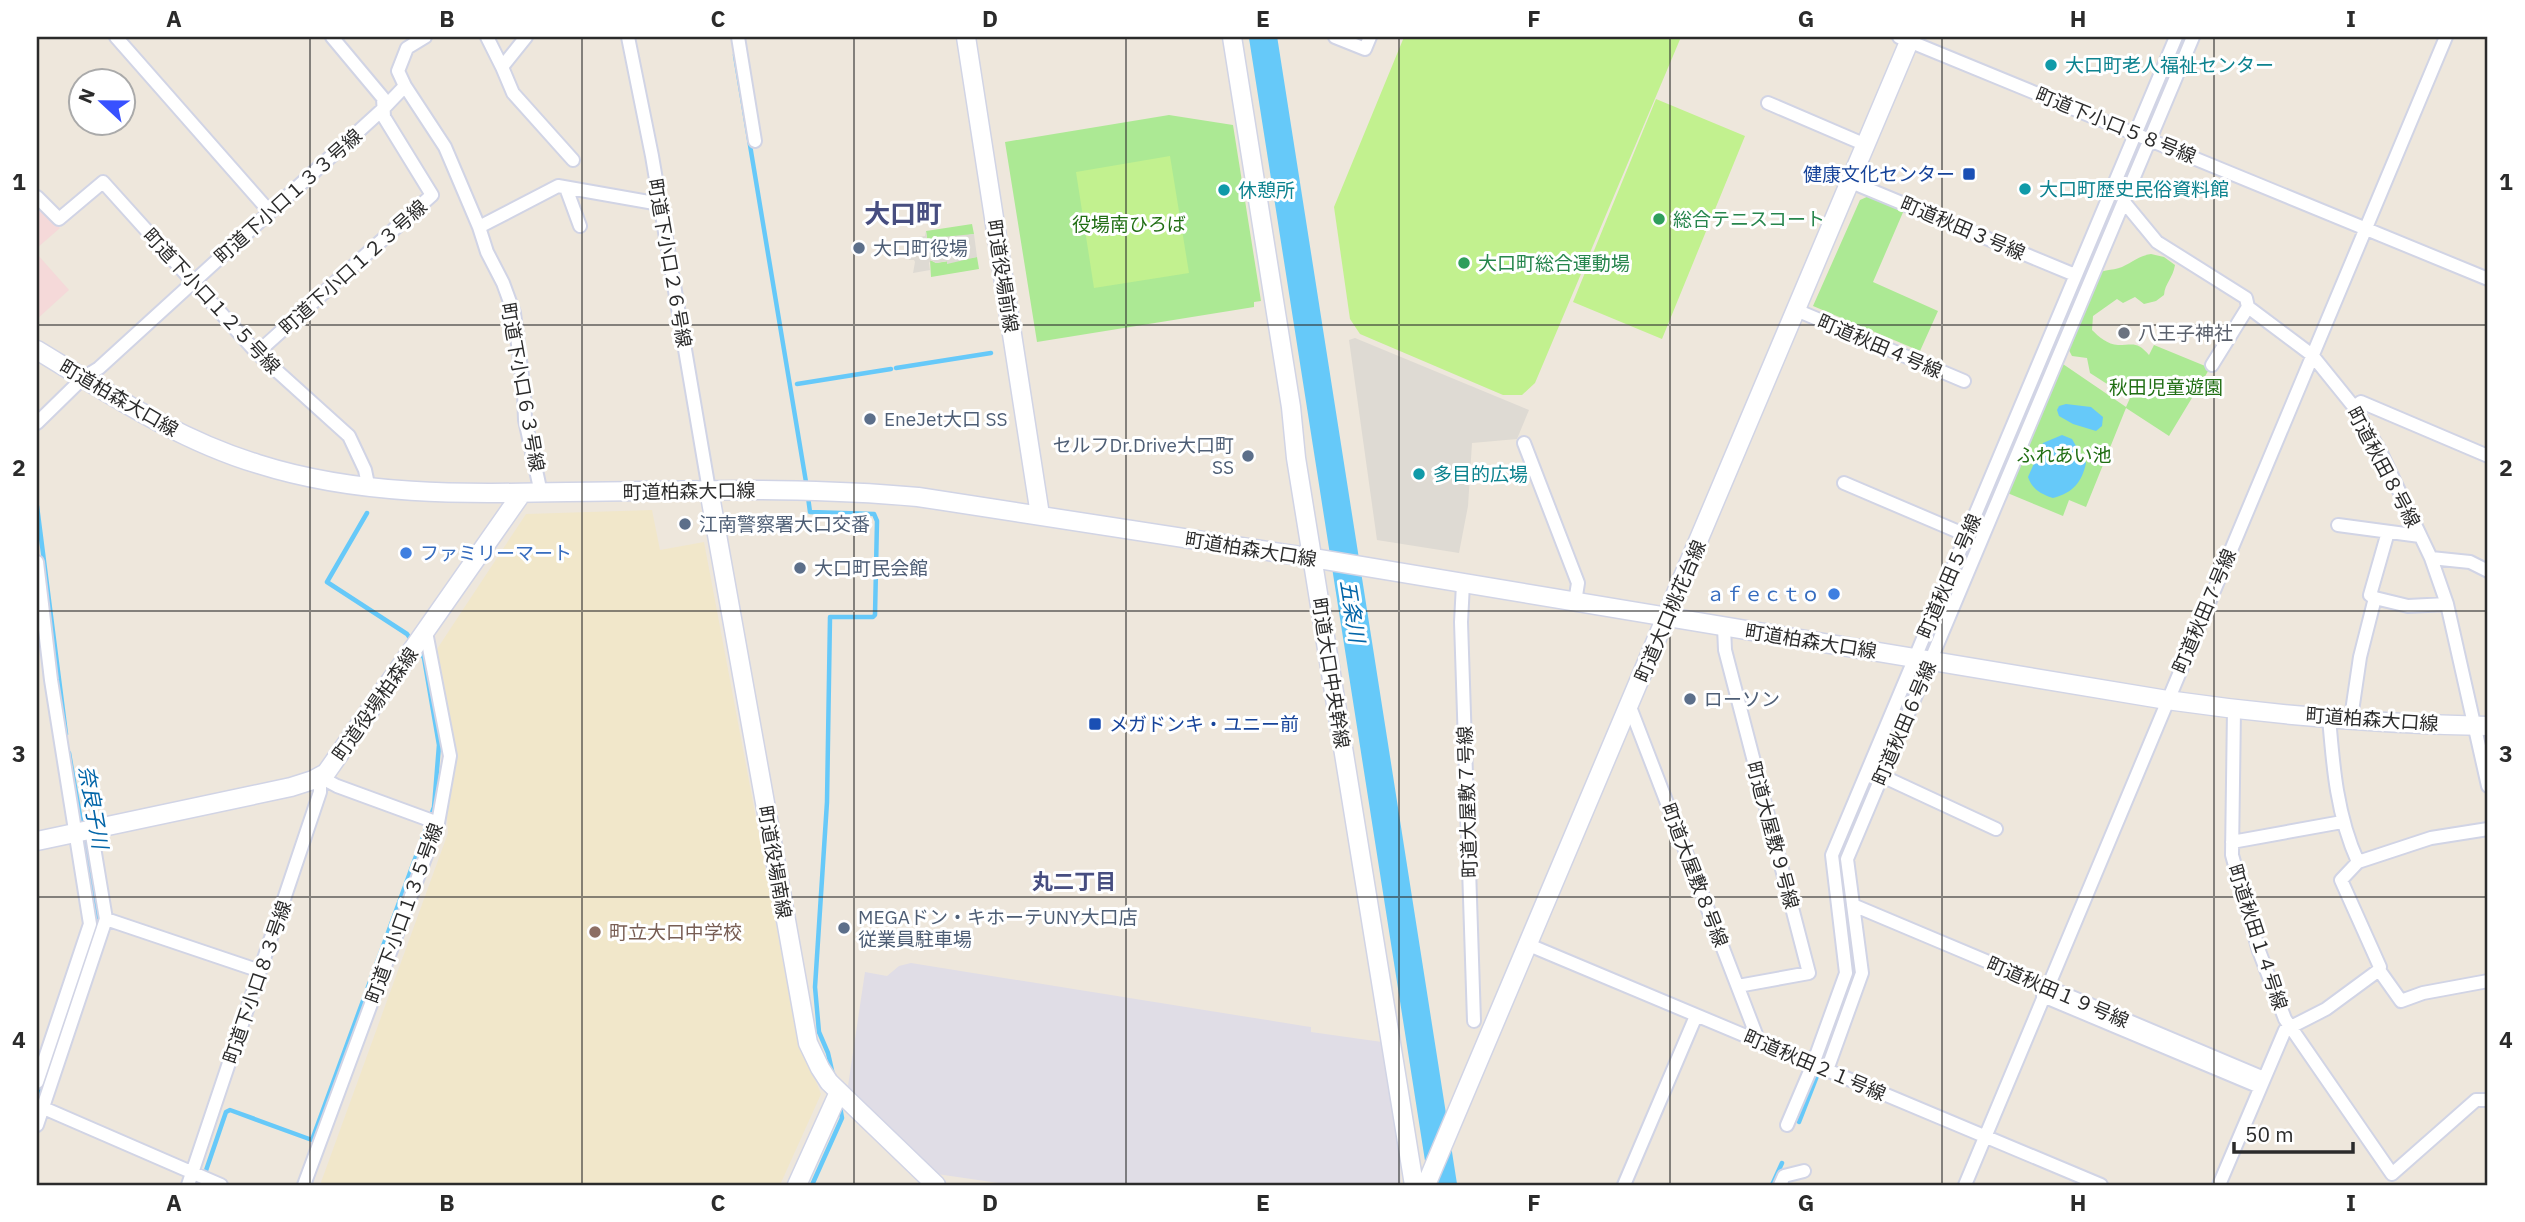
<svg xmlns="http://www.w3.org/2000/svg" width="2525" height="1222" font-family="'IBM Plex Sans','Noto Sans JP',sans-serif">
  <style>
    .industrial { fill: #e0dde6 }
    .education { fill: #f1e7ca }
    .medical { fill: #f5d9d9 }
    .green { fill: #ace994 }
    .pitch { fill: #c2f18f }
    .plaza { fill: #dedad3 }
    .water { fill: #66c9f9 }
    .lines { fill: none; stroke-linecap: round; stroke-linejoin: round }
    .stream { stroke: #66c9f9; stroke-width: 4.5 }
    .river { stroke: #66c9f9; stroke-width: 28 }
    .street-casing { stroke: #d1d4e5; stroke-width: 16 }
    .secondary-casing { stroke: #d1d4e5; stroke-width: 21 }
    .street { stroke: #fff; stroke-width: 12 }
    .secondary { stroke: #fff; stroke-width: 18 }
    .grid { fill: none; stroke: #2b2b2b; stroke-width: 2; stroke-opacity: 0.55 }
    .culture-dot { fill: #0f9aa8; stroke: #fff; stroke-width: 2.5 }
    .transit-dot { fill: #1a4fb4; stroke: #fff; stroke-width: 2.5 }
    .leisure-dot { fill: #2e9e5b; stroke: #fff; stroke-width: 2.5 }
    .service-dot { fill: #5c6f8a; stroke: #fff; stroke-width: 2.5 }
    .worship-dot { fill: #6b7280; stroke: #fff; stroke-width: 2.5 }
    .shop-dot { fill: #3f7fe0; stroke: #fff; stroke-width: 2.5 }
    .education-dot { fill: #8d6e63; stroke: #fff; stroke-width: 2.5 }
    .labels { text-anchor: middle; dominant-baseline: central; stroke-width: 6; stroke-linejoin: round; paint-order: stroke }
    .culture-label { font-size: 19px; fill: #0d838f; stroke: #fff; text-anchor: start }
    .street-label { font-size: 19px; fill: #2b2b2b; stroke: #fff }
    .transit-label { font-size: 19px; fill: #164399; stroke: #fff; text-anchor: end }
    .leisure-label { font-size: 19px; fill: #27864d; stroke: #fff; text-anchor: start }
    .park-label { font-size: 19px; fill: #216f14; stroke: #fff }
    .service-label { font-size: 19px; fill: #4e5e75; stroke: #fff; text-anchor: start }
    .worship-label { font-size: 19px; fill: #5b616d; stroke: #fff; text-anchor: start }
    .shop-label { font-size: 19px; fill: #366cbe; stroke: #fff; text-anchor: start }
    .education-label { font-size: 19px; fill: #785e54; stroke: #fff; text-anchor: start }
    .water-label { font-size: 21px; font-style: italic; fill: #0265a8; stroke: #fff }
    .neighbourhood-label { font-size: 21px; font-weight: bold; fill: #474e80; stroke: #fff }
    .district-label { font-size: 26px; font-weight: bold; fill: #474e80; stroke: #fff }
    .neatline { fill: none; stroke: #2b2b2b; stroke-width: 2.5 }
    .grid-label { font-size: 23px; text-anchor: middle; font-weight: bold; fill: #2b2b2b }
  </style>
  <rect width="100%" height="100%" fill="#eee7dc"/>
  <path class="industrial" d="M911 963 1304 1026 1311 1027V1032L1382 1042 1400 1156 1401 1185H1012L937 1174 848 1086 865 972 887 976 899 966Z"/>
  <path class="education" d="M652 510 660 550 704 542 796 1031 821 1094 780 1185H320L448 833 447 816 456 749 437 649 526 514Z"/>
  <path class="medical" d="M37 205 60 228 37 248Z
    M37 254 69 290 37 319Z"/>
  <path class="green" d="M1169 115 1233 125 1261 301 1254 302V307L1037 342 1005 142Z
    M1869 196 1904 210 1873 282 1938 311 1920 351 1813 306 1860 200Z
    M972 224 974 234 921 243V239L927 238 926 231Z
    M2151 254 2164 257 2175 265C2173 278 2165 283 2164 295L2156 301 2144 304 2135 297 2123 303 2117 299 2093 316 2092 330C2098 336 2108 345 2118 345 2134 345 2137 341 2149 355L2154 345 2210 368 2169 436 2126 408 2086 507 2069 500 2063 516 2005 492 2060 362 2126 407 2139 378C2132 380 2126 387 2118 391L2090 373 2087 358 2072 356C2068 348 2063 340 2064 330 2066 313 2078 288 2091 277 2100 269 2112 271 2122 267 2133 262 2138 256 2151 254Z
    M977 257 979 269 931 277 930 260 936 263Z"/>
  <path class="pitch" d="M1404 37H1681L1535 383 1522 395H1503L1360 334 1350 319 1334 207Z
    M1656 99 1745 136 1662 339 1573 302Z
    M1170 156 1189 273 1094 288 1076 172Z"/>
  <path class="plaza" d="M926 231 927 238 921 239V242L942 239V237L974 234 977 257 947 264V261L936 263 931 260 929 263 930 270 913 273 915 262 914 260H909L907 250 915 245 913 238 925 236Z
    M1355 338 1529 410 1517 439 1472 443 1468 506 1459 553 1377 540 1349 340Z"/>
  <path class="water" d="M2066 404 2091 407 2103 417 2102 426 2096 431 2073 424 2059 416 2057 410 2059 406Z
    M2062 435 2072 439 2086 463C2082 482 2073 493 2053 498 2041 494 2032 489 2028 477L2043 443Z"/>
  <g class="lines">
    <path class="stream" d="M735 55 807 488
      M896 368 991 353
      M797 384 891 369
      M808 497 810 512 874 514 877 521 875 615 873 617H830L827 802 815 987 819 1032 828 1053 833 1075
      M37 506 66 734
      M367 513 327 582 407 634 412 641
      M1925 656 2122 190
      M69 753 82 827
      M84 836 98 918 94 930
      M1843 856 1842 850 1921 664
      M1826 1054 1857 969
      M37 1103 86 955
      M1799 1122 1817 1076
      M201 1185 226 1112 230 1110 312 1140 434 807 439 745 424 658 419 651
      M812 1185 842 1118 840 1107
      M1772 1185 1782 1163"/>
    <path class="river" d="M1263 37 1443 1185"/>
    <defs>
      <path id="street" d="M116 37 270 212
        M487 37 502 67
        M526 37 502 67 513 93 573 160
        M628 37 652 156 709 490
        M738 37 755 141
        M1335 37 1365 49 1370 37
        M1899 37 2488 279
        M405 86 445 147 479 227
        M1768 103 1866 145
        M1851 182 2075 275
        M566 188 580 226
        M37 197 59 219 103 182 257 353 349 436 365 470 369 489
        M2124 202 2157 242 2246 298 2248 307 2312 355 2354 407 2380 451 2431 558 2447 604 2488 786
        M1796 310 1964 381
        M257 353 432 195 384 117 383 98 332 37
        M2212 365 2248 307
        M2354 407 2361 402 2488 456
        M37 423 83 378 99 368 383 109 405 86 398 71 407 48 425 37
        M1524 443 1578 583 1575 602
        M1844 483 1966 535
        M541 493 525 420 524 392 514 313 503 283 487 252 479 227 558 186 660 204
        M2338 525 2420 536
        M2431 558 2470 562 2488 571
        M37 562 51 680 90 924 37 1082
        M1463 584 1461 622 1474 1021
        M2375 598 2370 595 2388 532
        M1724 627 1725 650 1809 973 1738 986
        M1630 707 1759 1042
        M2234 709 2232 855 2259 951 2285 1019 2392 1174 2476 1100H2488
        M2329 717C2333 767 2337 816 2358 862L2431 838 2488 829
        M2351 718 2360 657 2375 598 2408 606 2447 604
        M1882 776 1996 829
        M2232 842 2342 822
        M2358 862 2341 880 2380 967 2379 970 2401 1001 2423 993 2488 981
        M1853 905 2264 1078
        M106 919 260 971
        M1529 945 2101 1185
        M2043 996 2260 1087
        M1827 1070 1862 973 1847 859 2193 37
        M39 1106 221 1185
        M37 1125 106 919 91 829
        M1787 1125 1813 1064 1846 973 1832 855 2176 37
        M188 1185 320 792V777L337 786 438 823
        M304 1185 438 823 450 756 426 632
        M1624 1185 1696 1016
        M1780 1185 1784 1176 1804 1171
        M1965 1185 2446 37
        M2219 1185 2285 1030 2326 1009 2379 970"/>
      <path id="secondary" d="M966 37 1040 515
        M1232 37 1291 407 1296 458 1414 1185
        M37 350C108 393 178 440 258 464 359 496 463 494 568 492 685 491 801 486 918 497L1313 558 2167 700C2271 715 2383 724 2488 726
        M709 490 808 1043 820 1068 829 1082 936 1185
        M37 841 291 787 313 780 326 773 522 493
        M797 1185 839 1092
        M1426 1185 1911 37"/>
    </defs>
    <use href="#street" class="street-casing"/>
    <use href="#secondary" class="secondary-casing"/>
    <use href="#street" class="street"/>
    <use href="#secondary" class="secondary"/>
  </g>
  <path class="grid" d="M310 37V1185M582 37V1185M854 37V1185M1126 37V1185M1399 37V1185M1670 37V1185M1942 37V1185M2214 37V1185M37 325H2488M37 611H2488M37 897H2488"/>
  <g class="culture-dot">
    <circle cx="2051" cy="65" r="7"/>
    <circle cx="2025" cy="189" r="7"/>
    <circle cx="1224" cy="190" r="7"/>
    <circle cx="1419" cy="474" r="7"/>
  </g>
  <g class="transit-dot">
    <rect x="1962" y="167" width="14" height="14" rx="3.5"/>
    <rect x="1088" y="717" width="14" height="14" rx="3.5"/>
  </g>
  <g class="leisure-dot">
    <circle cx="1659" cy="219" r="7"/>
    <circle cx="1464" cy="263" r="7"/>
  </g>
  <g class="service-dot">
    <circle cx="859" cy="248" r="7"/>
    <circle cx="870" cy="419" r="7"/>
    <circle cx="1248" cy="456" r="7"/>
    <circle cx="685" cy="524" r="7"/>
    <circle cx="800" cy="568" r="7"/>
    <circle cx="1690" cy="699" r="7"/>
    <circle cx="844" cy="928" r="7"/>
  </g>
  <circle class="worship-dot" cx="2124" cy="333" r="7"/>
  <g class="shop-dot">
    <circle cx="406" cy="553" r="7"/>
    <circle cx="1834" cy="594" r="7"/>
  </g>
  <circle class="education-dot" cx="595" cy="932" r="7"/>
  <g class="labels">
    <g class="culture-label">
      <text x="2065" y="65">大口町老人福祉センター</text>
      <text x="2039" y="189">大口町歴史民俗資料館</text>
      <text x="1238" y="190">休憩所</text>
      <text x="1433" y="474">多目的広場</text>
    </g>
    <g class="street-label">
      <text transform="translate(2116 125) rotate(22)">町道下小口５８号線</text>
      <text transform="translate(288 196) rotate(-42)">町道下小口１３３号線</text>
      <text transform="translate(1963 228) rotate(23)">町道秋田３号線</text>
      <text transform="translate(670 263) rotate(80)">町道下小口２６号線</text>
      <text transform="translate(353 267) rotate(-42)">町道下小口１２３号線</text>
      <text transform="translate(1003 276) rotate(81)">町道役場前線</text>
      <text transform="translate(212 301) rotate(47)">町道下小口１２５号線</text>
      <text transform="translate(1880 346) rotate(23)">町道秋田４号線</text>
      <text transform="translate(523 387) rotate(80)">町道下小口６３号線</text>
      <text transform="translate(119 398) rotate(30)">町道柏森大口線</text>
      <text transform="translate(2384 467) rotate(62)">町道秋田８号線</text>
      <text transform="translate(689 491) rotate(-1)">町道柏森大口線</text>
      <text transform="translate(1251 549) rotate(9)">町道柏森大口線</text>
      <text transform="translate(1949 576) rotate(-67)">町道秋田５号線</text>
      <text transform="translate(1670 611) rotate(-67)">町道大口桃花台線</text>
      <text transform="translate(2204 611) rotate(-67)">町道秋田７号線</text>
      <text transform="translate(1811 641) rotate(9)">町道柏森大口線</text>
      <text transform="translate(1331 673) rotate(81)">町道大口中央幹線</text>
      <text transform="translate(375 704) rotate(-55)">町道役場柏森線</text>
      <text transform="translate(2372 719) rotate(4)">町道柏森大口線</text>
      <text transform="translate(1904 723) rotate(-67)">町道秋田６号線</text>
      <text transform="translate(1467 802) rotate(-92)">町道大屋敷７号線</text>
      <text transform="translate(1773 835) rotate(75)">町道大屋敷９号線</text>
      <text transform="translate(775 862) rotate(80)">町道役場南線</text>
      <text transform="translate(1695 875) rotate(69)">町道大屋敷８号線</text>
      <text transform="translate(404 913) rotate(-70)">町道下小口１３５号線</text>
      <text transform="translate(2258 937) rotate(72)">町道秋田１４号線</text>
      <text transform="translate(257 982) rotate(-71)">町道下小口８３号線</text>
      <text transform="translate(2058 992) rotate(23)">町道秋田１９号線</text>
      <text transform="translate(1815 1065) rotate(23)">町道秋田２１号線</text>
    </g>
    <g class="transit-label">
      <text x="1955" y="174">健康文化センター</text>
      <text x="1109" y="724" text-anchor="start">メガドンキ・ユニー前</text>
    </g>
    <g class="leisure-label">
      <text x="1673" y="219">総合テニスコート</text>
      <text x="1478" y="263">大口町総合運動場</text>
    </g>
    <g class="park-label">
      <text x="1129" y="224">役場南ひろば</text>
      <text x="2166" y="387">秋田児童遊園</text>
      <text x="2064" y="455">ふれあい池</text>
    </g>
    <g class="service-label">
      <text x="873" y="248">大口町役場</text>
      <text x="884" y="419">EneJet大口 SS</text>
      <text x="1234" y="445" text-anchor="end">セルフDr.Drive大口町<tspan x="1234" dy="22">SS</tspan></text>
      <text x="699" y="524">江南警察署大口交番</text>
      <text x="814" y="568">大口町民会館</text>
      <text x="1704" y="699">ローソン</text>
      <text x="858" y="917">MEGAドン・キホーテUNY大口店<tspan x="858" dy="22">従業員駐車場</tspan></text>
    </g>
    <g class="worship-label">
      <text x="2138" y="333">八王子神社</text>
    </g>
    <g class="shop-label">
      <text x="420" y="553">ファミリーマート</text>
      <text x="1820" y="594" text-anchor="end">ａｆｅｃｔｏ</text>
    </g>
    <g class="education-label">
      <text x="609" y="932">町立大口中学校</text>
    </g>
    <g class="water-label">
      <text transform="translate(1353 611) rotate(81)">五条川</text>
      <text transform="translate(94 807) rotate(80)">奈良子川</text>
    </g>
    <g class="neighbourhood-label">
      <text x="1074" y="881">丸二丁目</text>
    </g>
    <g class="district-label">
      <text x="903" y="213">大口町</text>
    </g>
  </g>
  <rect width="2525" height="1222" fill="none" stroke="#ffffff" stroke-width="77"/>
  <g transform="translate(102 102) rotate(292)"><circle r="33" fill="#ffffff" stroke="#aaaaaa" stroke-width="2"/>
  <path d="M0-5L12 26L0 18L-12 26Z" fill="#3851ff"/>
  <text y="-10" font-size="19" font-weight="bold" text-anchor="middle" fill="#2b2b2b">N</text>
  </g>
  <path d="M2234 1142v10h119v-10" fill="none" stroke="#2b2b2b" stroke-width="3.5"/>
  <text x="2245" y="1142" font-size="21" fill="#2b2b2b" stroke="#ffffff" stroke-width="5" paint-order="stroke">50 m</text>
  <rect x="38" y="38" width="2448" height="1146" class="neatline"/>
  <g class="grid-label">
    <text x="174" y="27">A</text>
    <text x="447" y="27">B</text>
    <text x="718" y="27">C</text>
    <text x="990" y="27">D</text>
    <text x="1263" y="27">E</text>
    <text x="1534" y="27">F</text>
    <text x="1806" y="27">G</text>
    <text x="2078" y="27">H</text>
    <text x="2351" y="27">I</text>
    <text x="19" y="190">1</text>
    <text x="2506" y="190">1</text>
    <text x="19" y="476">2</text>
    <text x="2506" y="476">2</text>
    <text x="19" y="762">3</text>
    <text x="2506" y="762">3</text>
    <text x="19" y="1048">4</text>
    <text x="2506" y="1048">4</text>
    <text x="174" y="1211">A</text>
    <text x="447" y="1211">B</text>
    <text x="718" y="1211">C</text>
    <text x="990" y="1211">D</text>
    <text x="1263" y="1211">E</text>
    <text x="1534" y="1211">F</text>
    <text x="1806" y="1211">G</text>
    <text x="2078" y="1211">H</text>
    <text x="2351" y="1211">I</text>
  </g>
</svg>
